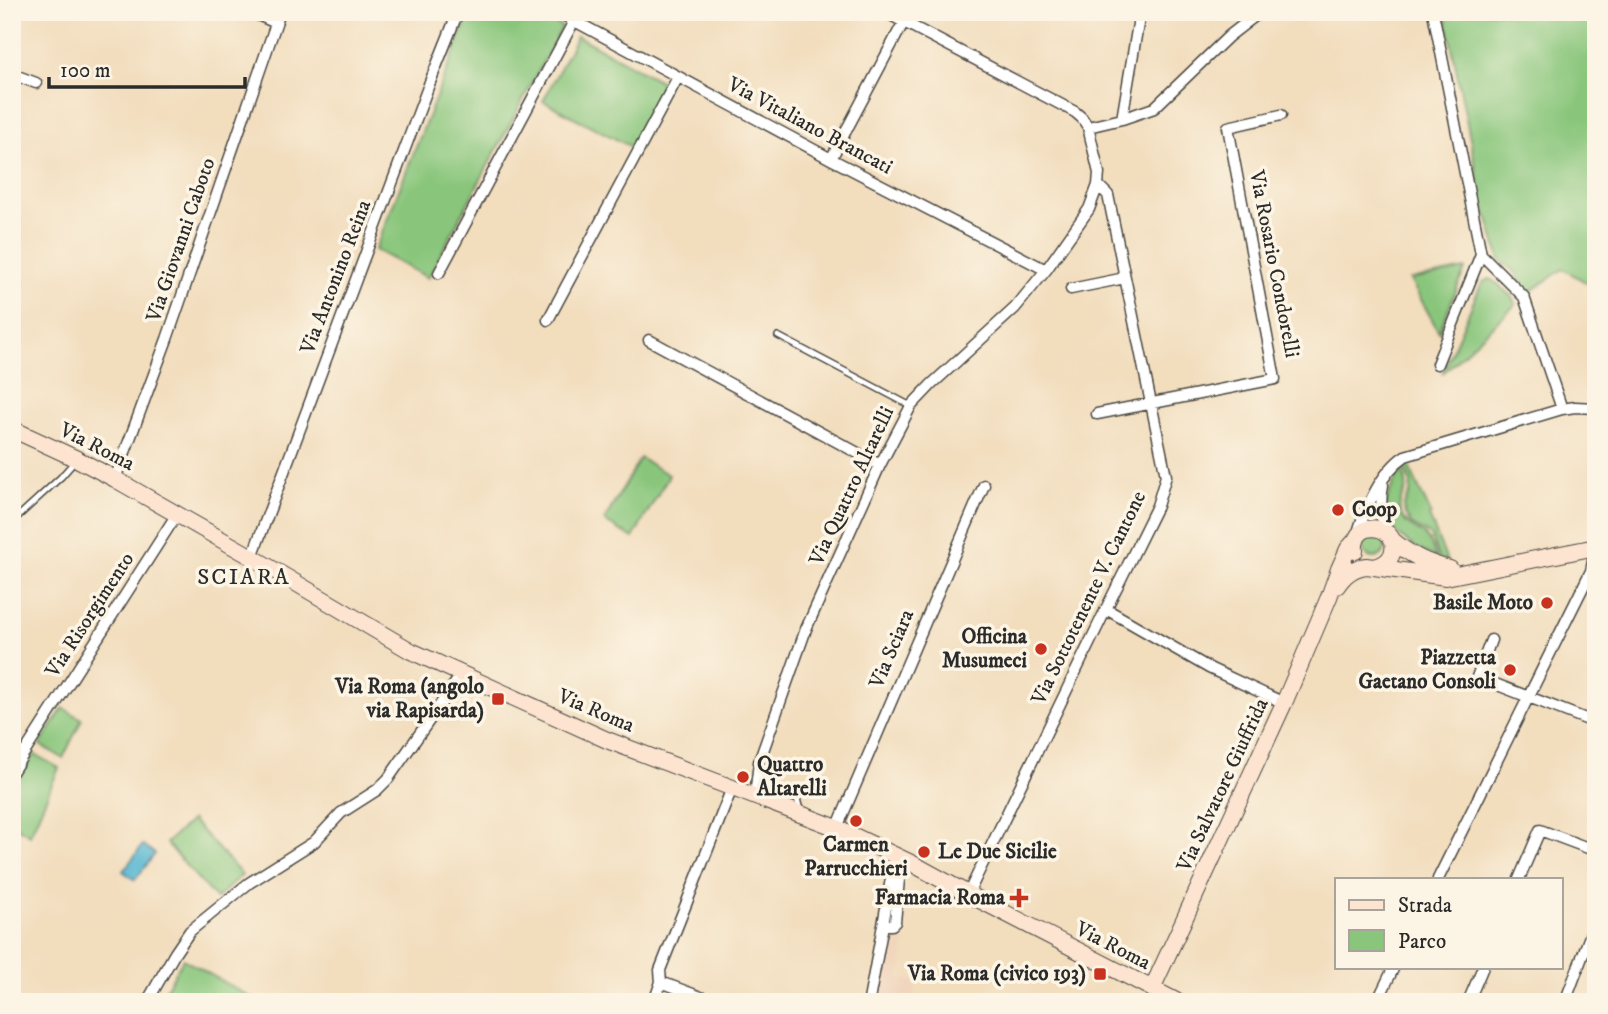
<svg xmlns="http://www.w3.org/2000/svg" width="1608" height="1014" font-family="'IM FELL DW Pica',serif">
  <style>
    .built { fill: #f1d5bd }
    .green { fill: #89c67c; stroke: #5a7854; stroke-width: 2 }
    .water { fill: #54b6d2; stroke: #40707e; stroke-width: 2 }
    .lines { fill: none; stroke-linecap: round; stroke-linejoin: round }
    .lane-casing { stroke: #494641; stroke-width: 8 }
    .street-casing { stroke: #494641; stroke-width: 13 }
    .secondary-casing { stroke: #494641; stroke-width: 18 }
    .lane { stroke: #fff; stroke-width: 5 }
    .street { stroke: #fff; stroke-width: 10 }
    .secondary { stroke: #fde4d1; stroke-width: 16 }
    .poi-dot { fill: #c8321e; stroke: #fcf5e5; stroke-width: 2.5 }
    .labels { text-anchor: middle; dominant-baseline: central; stroke-width: 7; stroke-linejoin: round; paint-order: stroke }
    .street-label { font-size: 21px; fill: #2b2b2b; stroke: #fcf5e5 }
    .poi-label { font-size: 21px; font-weight: bold; fill: #2b2b2b; stroke: #fcf5e5; text-anchor: end }
    .neighbourhood-label { font-size: 23px; letter-spacing: 2px; fill: #2b2b2b; stroke: #fcf5e5 }
  </style>
  <rect width="100%" height="100%" fill="#fcf5e5"/>
  <filter id="ink" filterUnits="userSpaceOnUse"><feTurbulence type="fractalNoise" baseFrequency=".0143" numOctaves="2"/><feDisplacementMap in="SourceGraphic" scale="14" xChannelSelector="R" yChannelSelector="G"/><feConvolveMatrix kernelMatrix="1 2 1 2 8 2 1 2 1" color-interpolation-filters="sRGB"/></filter>
  <filter id="wash" filterUnits="userSpaceOnUse"><feTurbulence type="fractalNoise" baseFrequency=".00686" numOctaves="4" result="noise"/><feDisplacementMap in="SourceGraphic" scale="28" xChannelSelector="R" yChannelSelector="G"/><feGaussianBlur stdDeviation="1.57" result="paint"/><feColorMatrix in="noise" values="0 0 0 0 0 0 0 0 0 0 0 0 0 0 0 0 0 1.4 0 .05"/><feComposite in="paint" operator="in"/></filter>
  <g filter="url(#wash)">
    <rect width="100%" height="100%" fill="#f2ddbd"/>
    <path class="built" d="M889 938 905 941 899 979 915 980 914 1002H853L877 1000Z"/>
    <path class="green" d="M470 12H535L562 27 428 278 375 250Z
      M1445 12H1596V288L1563 269 1531 291 1519 281 1517 274 1500 260 1482 199Z
      M577 36 664 83 631 147 543 101Z
      M1465 269 1439 332 1410 280Z
      M1489 279 1492 280 1511 296 1516 304 1442 374 1480 287 1483 282Z
      M640 458 669 475 633 538 604 521Z
      M1408 465 1431 514 1429 516 1447 561 1439 559 1431 536 1411 524 1405 514 1404 505 1410 493 1411 483 1403 467Z
      M1401 470C1415 493 1396 496 1400 511 1404 527 1418 528 1427 538 1432 543 1433 551 1436 558 1391 535 1370 520 1401 470Z
      M1363 547a11 11 0 1 1 22 0a11 11 0 1 1-22 0Z
      M63 708 82 719 63 758 40 745Z
      M34 754 59 768 30 835 12 824V789Z
      M192 820 242 875 216 899 166 843Z
      M183 959 259 1002H183L165 991Z"/>
    <path class="water" d="M143 845 155 854 135 880 123 871Z"/>
  </g>
  <g filter="url(#ink)">
    <g class="lines">
      <defs>
        <path id="lane" d="M778 336 911 406
          M12 522 61 477 75 461
          M757 782 797 798 800 811"/>
        <path id="street" d="M251 12 276 23
          M558 12 831 159 1046 270
          M1433 12 1481 254 1437 364
          M12 74 36 83
          M1122 119 1140 12
          M1088 127 1122 119 1154 108 1229 36 1260 12
          M831 159 909 12
          M1481 254 1524 297 1562 409
          M439 273 574 21
          M1071 289 1125 278
          M548 320 678 77
          M649 340 880 465
          M1097 414 1275 379 1228 127 1281 115
          M115 479 167 339 280 12
          M1383 485C1380 502 1380 517 1387 533
          M1357 537C1363 511 1382 471 1405 456L1562 409 1575 407 1596 408
          M252 557 428 87 458 12
          M1106 609 1209 668 1284 703
          M1491 640 1477 677 1596 723
          M12 772 177 514
          M755 796 759 762 806 629 880 465 911 406 932 384 1015 308 1046 270 1089 209 1098 185 1099 173 1088 127 1082 118 1075 112 885 12
          M837 828 984 485
          M895 855 883 925H892L895 922 901 858
          M1438 879 1591 571 1596 547
          M1519 879 1540 830 1596 851
          M968 894 1106 609 1157 506 1166 476 1108 195 1098 185
          M869 1000 883 925
          M147 1002 175 953 190 931 249 883 314 842 341 813 377 790 388 779 461 675
          M654 1002 661 982
          M714 1002 661 982 660 970 732 788
          M1377 1002 1394 967
          M1468 1002 1483 967
          M1565 1002 1596 920"/>
        <path id="secondary" d="M12 429 77 459 115 479 252 557 411 651 607 740 837 828 915 865 968 894 1178 1002
          M1391 539C1408 554 1428 564 1450 569
          M1355 551C1352 515 1403 526 1392 554 1389 562 1382 565 1375 567
          M1337 586C1344 575 1354 567 1367 566L1446 577 1596 547
          M1152 989 1284 703 1329 597 1339 569 1348 549 1355 541"/>
      </defs>
      <use href="#lane" class="lane-casing"/>
      <use href="#street" class="street-casing"/>
      <use href="#secondary" class="secondary-casing"/>
      <use href="#lane" class="lane"/>
      <use href="#street" class="street"/>
      <use href="#secondary" class="secondary"/>
    </g>
  </g>
  <g class="poi-dot">
    <circle cx="1338" cy="510" r="7"/>
    <circle cx="1547" cy="603" r="7"/>
    <circle cx="1041" cy="649" r="7"/>
    <circle cx="1510" cy="670" r="7"/>
    <rect x="491" y="692" width="14" height="14" rx="3.5"/>
    <circle cx="743" cy="777" r="7"/>
    <circle cx="856" cy="821" r="7"/>
    <circle cx="924" cy="852" r="7"/>
    <path d="M1015.5 887.5h7v7h7v7h-7v7h-7v-7h-7v-7h7z"/>
    <rect x="1093" y="967" width="14" height="14" rx="3.5"/>
  </g>
  <g class="labels">
    <g class="street-label">
      <text transform="translate(810 126) rotate(28)">Via Vitaliano Brancati</text>
      <text transform="translate(181 240) rotate(-71)">Via Giovanni Caboto</text>
      <text transform="translate(1274 264) rotate(79)">Via Rosario Condorelli</text>
      <text transform="translate(336 277) rotate(-69)">Via Antonino Reina</text>
      <text transform="translate(97 447) rotate(27)">Via Roma</text>
      <text transform="translate(852 486) rotate(-65)">Via Quattro Altarelli</text>
      <text transform="translate(1089 598) rotate(-64)">Via Sottotenente V. Cantone</text>
      <text transform="translate(90 615) rotate(-57)">Via Risorgimento</text>
      <text transform="translate(892 649) rotate(-67)">Via Sciara</text>
      <text transform="translate(596 711) rotate(23)">Via Roma</text>
      <text transform="translate(1223 785) rotate(-65)">Via Salvatore Giuffrida</text>
      <text transform="translate(1113 946) rotate(27)">Via Roma</text>
    </g>
    <g class="poi-label">
      <text x="1352" y="510" text-anchor="start">Coop</text>
      <text x="1533" y="603">Basile Moto</text>
      <text x="1027" y="637">Officina<tspan x="1027" dy="24">Musumeci</tspan></text>
      <text x="1496" y="658">Piazzetta<tspan x="1496" dy="24">Gaetano Consoli</tspan></text>
      <text x="484" y="687">Via Roma (angolo<tspan x="484" dy="24">via Rapisarda)</tspan></text>
      <text x="757" y="765" text-anchor="start">Quattro<tspan x="757" dy="24">Altarelli</tspan></text>
      <text x="856" y="845" text-anchor="middle">Carmen<tspan x="856" dy="24">Parrucchieri</tspan></text>
      <text x="938" y="852" text-anchor="start">Le Due Sicilie</text>
      <text x="1005" y="898">Farmacia Roma</text>
      <text x="1086" y="974">Via Roma (civico 193)</text>
    </g>
    <g class="neighbourhood-label">
      <text x="244" y="577">SCIARA</text>
    </g>
  </g>
  <rect width="1608" height="1014" fill="none" stroke="#fcf5e5" stroke-width="42"/>
  <rect x="1335" y="878" width="228" height="91" fill="#fcf5e5" stroke="#a8a49b" stroke-width="2"/>
  <rect x="1349" y="900" width="35" height="10" fill="#fde4d1" stroke="#a8a49b" stroke-width="2"/>
  <text x="1398" y="912" font-size="21" fill="#2b2b2b">Strada</text>
  <rect x="1349" y="930" width="35" height="21" fill="#89c67c" stroke="#a8a49b" stroke-width="2"/>
  <text x="1398" y="948" font-size="21" fill="#2b2b2b">Parco</text>
  <path d="M49 77v10h196v-10" fill="none" stroke="#2b2b2b" stroke-width="3.5"/>
  <text x="60" y="77" font-size="21" fill="#2b2b2b" stroke="#fcf5e5" stroke-width="5" paint-order="stroke">100 m</text>
</svg>
